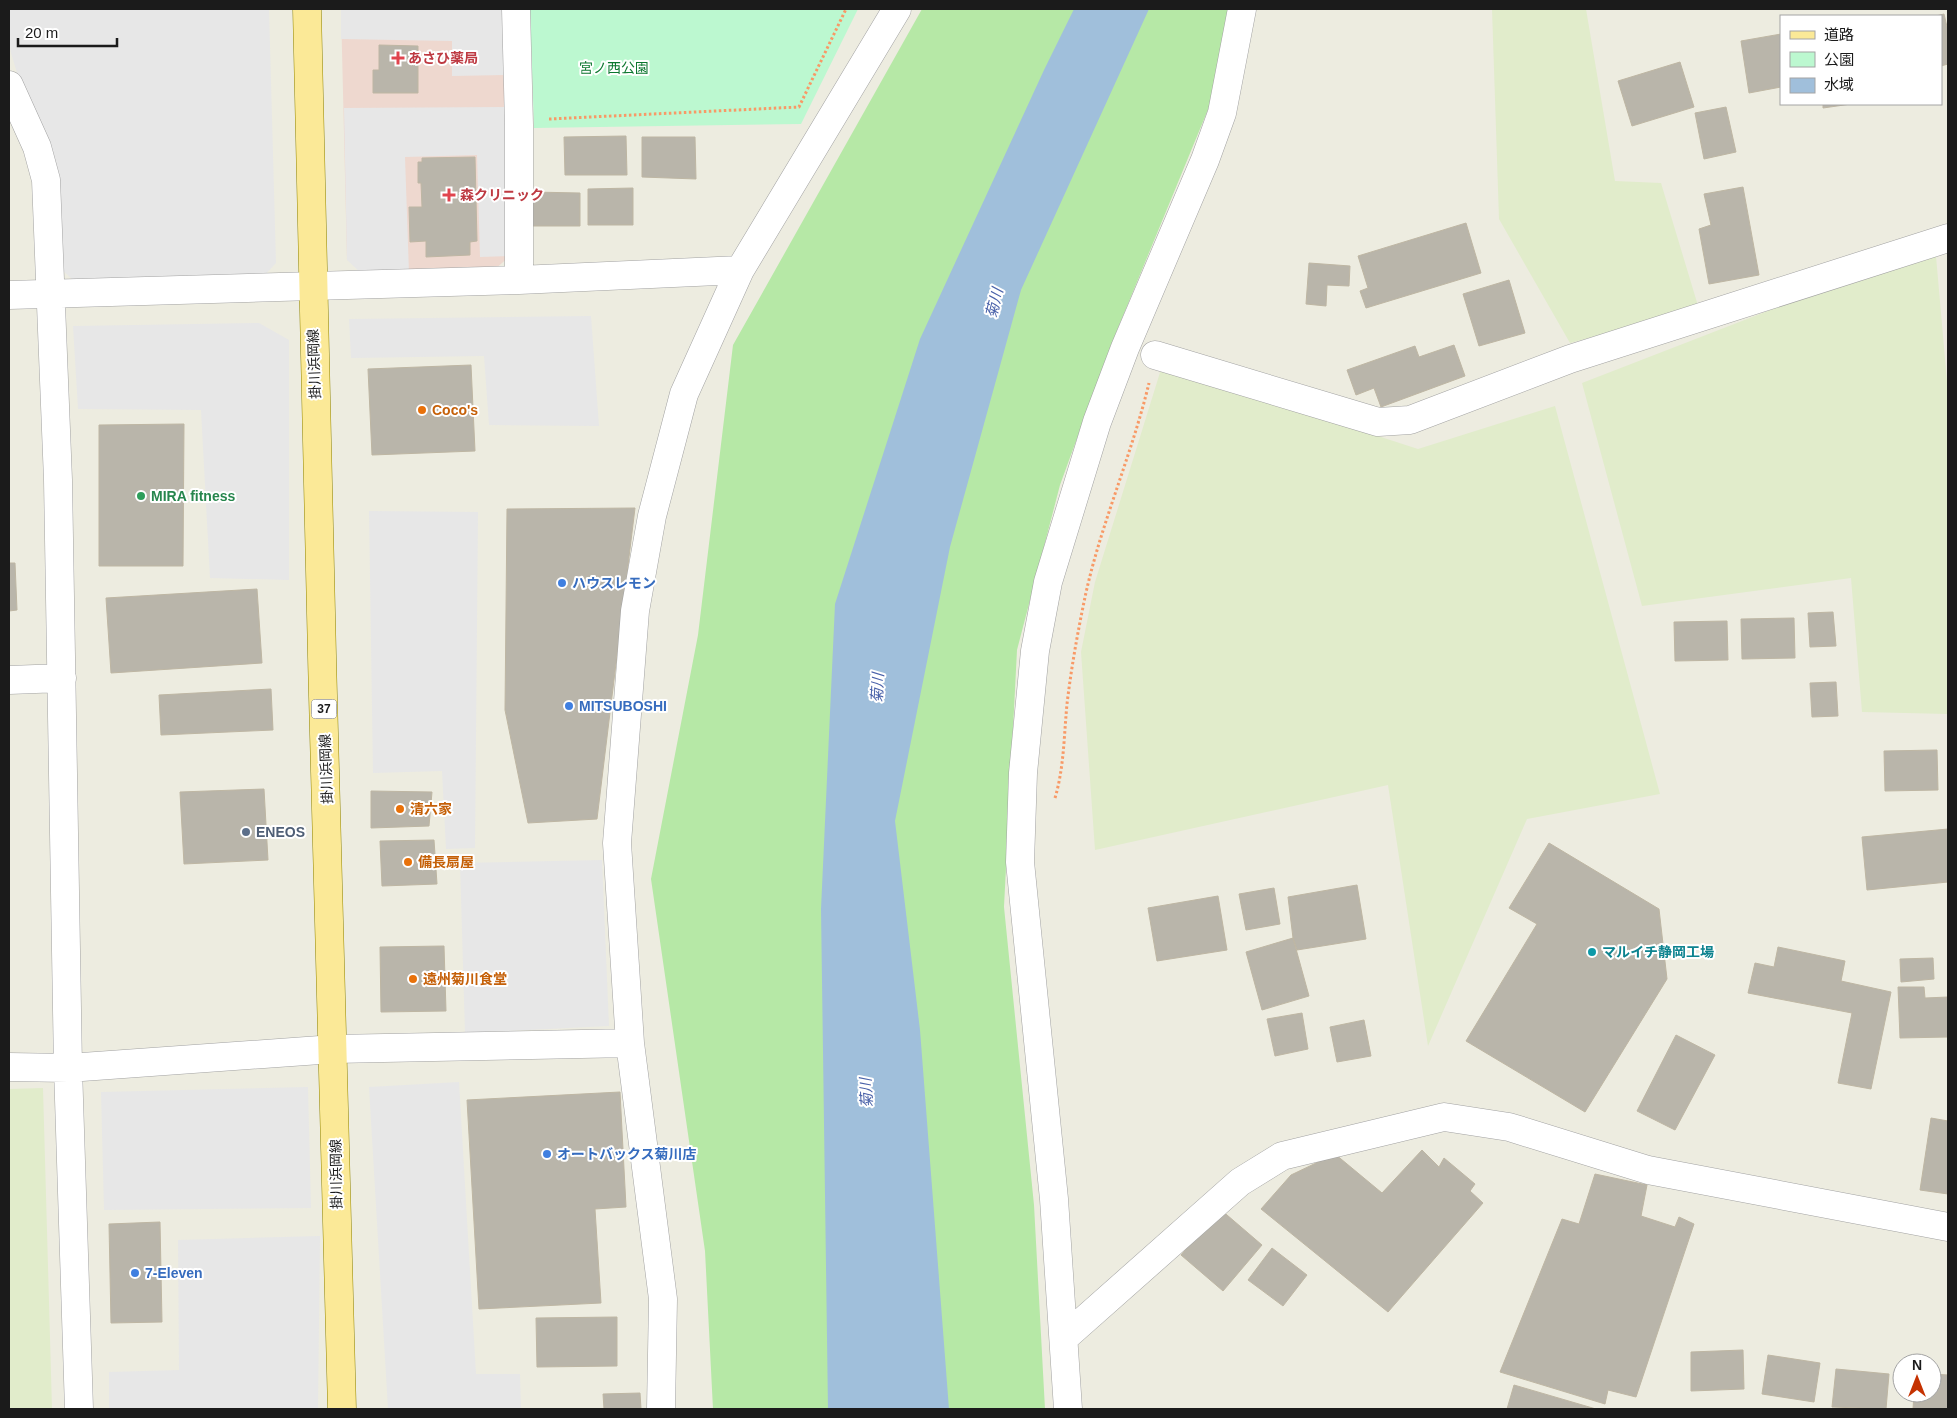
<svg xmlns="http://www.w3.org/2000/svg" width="1957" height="1418" font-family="Helvetica,'Noto Sans JP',sans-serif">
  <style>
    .commercial { fill: #eed8cf }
    .farmland { fill: #e1eccb }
    .grass { fill: #b6e8a6 }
    .park { fill: #bcf8d0 }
    .parking { fill: #e7e7e7 }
    .water { fill: #a0bfdb }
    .building { fill: #b9b5aa; stroke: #beb6a3 }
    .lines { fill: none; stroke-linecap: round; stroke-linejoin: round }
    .minor-casing { stroke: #a2a2a2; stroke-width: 29 }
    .primary-casing { stroke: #918501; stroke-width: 29 }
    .path { stroke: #f89966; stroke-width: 3; stroke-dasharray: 2.5 2.5; stroke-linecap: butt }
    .minor { stroke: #fff; stroke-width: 28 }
    .primary { stroke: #fbe997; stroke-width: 28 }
    .health-dot { fill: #e0444e; stroke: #fff; stroke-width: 2 }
    .food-dot { fill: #e8710a; stroke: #fff; stroke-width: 2 }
    .leisure-dot { fill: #2e9e5b; stroke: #fff; stroke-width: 2 }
    .shop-dot { fill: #3f7fe0; stroke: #fff; stroke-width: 2 }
    .service-dot { fill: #5c6f8a; stroke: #fff; stroke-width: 2 }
    .culture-dot { fill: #0f9aa8; stroke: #fff; stroke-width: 2 }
    .labels { text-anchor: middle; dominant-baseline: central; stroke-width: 4; stroke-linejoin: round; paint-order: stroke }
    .shield { fill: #fff; stroke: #5f5f5f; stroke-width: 1 }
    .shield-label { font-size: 12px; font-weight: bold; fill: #1b1b1b }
    .health-label { font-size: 14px; font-weight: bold; fill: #be3a42; stroke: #fff; text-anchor: start }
    .park-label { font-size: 14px; fill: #0c772f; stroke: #fff }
    .street-label { font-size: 14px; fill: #1b1b1b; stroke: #fff }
    .food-label { font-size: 14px; font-weight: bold; fill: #c56008; stroke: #fff; text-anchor: start }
    .leisure-label { font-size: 14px; font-weight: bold; fill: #27864d; stroke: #fff; text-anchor: start }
    .shop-label { font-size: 14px; font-weight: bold; fill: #366cbe; stroke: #fff; text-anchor: start }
    .service-label { font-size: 14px; font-weight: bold; fill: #4e5e75; stroke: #fff; text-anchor: start }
    .culture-label { font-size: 14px; font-weight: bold; fill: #0d838f; stroke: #fff; text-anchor: start }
    .water-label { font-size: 15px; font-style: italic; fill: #4961a9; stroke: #fff }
  </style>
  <rect width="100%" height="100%" fill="#edece0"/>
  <path class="commercial" d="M341 9H503L510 256 494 270 409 273 347 260Z"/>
  <path class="farmland" d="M1492 9H1586L1615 181 1661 183 1699 309 1570 343 1499 219Z
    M1936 256 1948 393V714L1862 712 1851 578 1642 606 1582 383 1861 275Z
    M1162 366 1418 449 1555 406 1660 794 1527 819 1428 1046 1388 785 1095 850 1081 652 1095 582Z
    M43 1088 52 1409H9V1089Z"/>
  <path class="grass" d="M922 9H1228L1214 95 1111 345 1060 485 1017 650 1004 907 1034 1205 1045 1409H713L705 1251 651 879 698 635 733 345Z"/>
  <path class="park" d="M530 9H858L801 124 534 128Z"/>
  <path class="parking" d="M9 9H269L276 263 263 277 73 280 60 268 22 89 11 53 9 38Z
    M341 9H503L505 75 452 76V41L341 39Z
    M506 107 510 256 480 257 477 155 405 157 409 273 362 274 347 260 344 108Z
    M591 316 599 426 489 425 484 356 351 358 349 319Z
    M259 323 289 340V580L210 578 201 410 78 409 73 326Z
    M369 511 478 512 475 848 446 849 442 771 373 773Z
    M602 860 609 1026 465 1033 460 863Z
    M459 1082 476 1374H520L521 1409H388L369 1087Z
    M308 1087 311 1208 104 1210 101 1092Z
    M320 1236 318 1409H109V1372L179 1370 178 1240Z"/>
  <path class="water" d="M1074 9H1149L1021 290 950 547 895 821 920 1030 949 1409H828L821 909 835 604 920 339 1044 70Z"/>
  <path class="building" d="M1944 14 1948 31V64L1941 66V16H1936Z
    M1781 34V87L1749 93 1741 41Z
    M379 45 418 46V93H373V70H379Z
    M1680 62 1694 107 1632 126 1618 81Z
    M1823 104H1851L1823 108Z
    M1726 107 1736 152 1704 159 1695 113Z
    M626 136 627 175H565L564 137Z
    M642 137H695L696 179 642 177Z
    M475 157 477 241 470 242V255L426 257V241L410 242 409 207H422L421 183H418V162H422V158Z
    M1743 187 1759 275 1709 284 1699 229 1711 225 1704 194Z
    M633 188V225H588V189Z
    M532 192 580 193V226H532Z
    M1466 223 1481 273 1366 308 1360 291 1368 288 1358 256Z
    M1309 263 1350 266 1349 286 1327 285 1326 306 1306 304Z
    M1509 280 1525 333 1479 346 1463 294Z
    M1454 345 1465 376 1381 407 1374 388 1356 395 1347 370 1415 346 1419 357Z
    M471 365 475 451 372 455 368 369Z
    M184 424 183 566H99V425Z
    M635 508 597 819 528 823 505 710 507 509Z
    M9 563H15L17 610 9 611Z
    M257 589 262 663 111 673 106 598Z
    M1833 612 1836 646 1810 647 1808 613Z
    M1794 618 1795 658 1742 659 1741 619Z
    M1727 621 1728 660 1675 661 1674 622Z
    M1836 682 1838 716 1812 717 1810 683Z
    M271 689 273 730 161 735 159 695Z
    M1937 750 1938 790 1885 791 1884 751Z
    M264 789 268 860 184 864 180 792Z
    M371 791 432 792 429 826 371 828Z
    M1948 829V882L1867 890 1862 837Z
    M434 840 437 884 382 886 380 841Z
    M1549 843 1659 909 1667 979 1585 1112 1466 1041 1537 924 1509 908Z
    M1357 885 1366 939 1297 950 1293 938 1288 897Z
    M1274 888 1280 924 1246 930 1239 894Z
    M1218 896 1227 950 1157 961 1148 908Z
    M1293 938 1309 996 1262 1010 1246 952Z
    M444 946 446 1011 381 1012 380 947Z
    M1778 947 1845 961 1841 981 1891 992 1871 1089 1838 1083 1852 1013 1748 993 1755 963 1774 967Z
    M1933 958 1934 979 1901 982 1900 959Z
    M1898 987H1924L1925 998 1948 997V1037L1900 1038Z
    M1302 1013 1308 1049 1275 1056 1267 1019Z
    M1364 1020 1371 1056 1337 1062 1330 1027Z
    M1676 1035 1715 1055 1675 1130 1637 1111Z
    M620 1092 626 1207 595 1209 601 1303 479 1309 467 1100Z
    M1931 1118 1948 1121V1194L1920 1190Z
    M1422 1150 1439 1167 1444 1158 1475 1184 1470 1191 1483 1203 1388 1312 1261 1209 1291 1175 1335 1154 1382 1193Z
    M1595 1174 1647 1185 1641 1216 1675 1227 1679 1217 1694 1224 1636 1397 1608 1390 1605 1404 1500 1372 1562 1219 1579 1224Z
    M1220 1209 1262 1245 1223 1291 1181 1255Z
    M160 1222 162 1322 111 1323 109 1224Z
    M1272 1248 1307 1275 1283 1306 1248 1280Z
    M617 1317V1366L537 1367 536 1318Z
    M1743 1350 1744 1389 1691 1391V1352Z
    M1768 1355 1820 1363 1814 1402 1762 1394Z
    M1836 1369 1889 1374 1886 1409 1832 1407Z
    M1932 1374 1948 1375V1409H1913L1914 1393H1932Z
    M1514 1385 1596 1409H1507Z
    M640 1393 641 1409H604L603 1394Z"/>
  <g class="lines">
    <defs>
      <path id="minor" d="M516 9 519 125V280
        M9 85 37 147 46 180 58 480 68 1068 79 1409
        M9 295 519 280 740 270
        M1155 355 1378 422 1410 420 1570 359 1948 238
        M9 680 62 678
        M9 1067 68 1068 334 1049 630 1043
        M1064 1338 1240 1182 1282 1156 1444 1117 1509 1127 1648 1170 1948 1227
        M661 1409 663 1299 630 1043 617 843 635 611 652 516 684 394 740 270 897 9
        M1068 1409 1054 1199 1020 862 1023 773 1035 651 1048 582 1097 422 1125 348 1205 160 1222 113 1242 9"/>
      <path id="primary" d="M307 9C315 476 331 942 342 1409"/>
    </defs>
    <use href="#minor" class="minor-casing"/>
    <use href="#primary" class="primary-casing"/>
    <path class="path" d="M549 119 799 107 846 9
      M1055 798C1064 768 1064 735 1067 704 1071 670 1077 636 1084 602 1099 528 1131 458 1149 383"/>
    <use href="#minor" class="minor"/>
    <use href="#primary" class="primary"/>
  </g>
  <g class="health-dot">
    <path d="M395.5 50.5h5v5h5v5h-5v5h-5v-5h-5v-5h5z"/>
    <path d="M446.5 187.5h5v5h5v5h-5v5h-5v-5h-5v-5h5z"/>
  </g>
  <g class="food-dot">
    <circle cx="422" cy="410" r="5"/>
    <circle cx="400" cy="809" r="5"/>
    <circle cx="408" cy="862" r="5"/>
    <circle cx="413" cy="979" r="5"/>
  </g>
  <circle class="leisure-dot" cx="141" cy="496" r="5"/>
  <g class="shop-dot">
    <circle cx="562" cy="583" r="5"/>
    <circle cx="569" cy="706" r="5"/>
    <circle cx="547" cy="1154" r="5"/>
    <circle cx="135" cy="1273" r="5"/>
  </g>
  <circle class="service-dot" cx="246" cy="832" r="5"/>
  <circle class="culture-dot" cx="1592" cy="952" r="5"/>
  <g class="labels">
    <rect class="shield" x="311.5" y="699.5" width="25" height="19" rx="4"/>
    <g class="shield-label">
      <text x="324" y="709">37</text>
    </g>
    <g class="health-label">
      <text x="408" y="58">あさひ薬局</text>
      <text x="460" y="195">森クリニック</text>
    </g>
    <g class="park-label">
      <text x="614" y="68">宮ノ西公園</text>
    </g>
    <g class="street-label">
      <text transform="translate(314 364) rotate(-92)">掛川浜岡線</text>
      <text transform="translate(326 769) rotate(-92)">掛川浜岡線</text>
      <text transform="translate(336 1174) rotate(-91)">掛川浜岡線</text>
    </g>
    <g class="food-label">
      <text x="432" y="410">Coco's</text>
      <text x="410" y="809">清六家</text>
      <text x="418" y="862">備長扇屋</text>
      <text x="423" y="979">遠州菊川食堂</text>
    </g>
    <g class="leisure-label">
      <text x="151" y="496">MIRA fitness</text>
    </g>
    <g class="shop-label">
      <text x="572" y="583">ハウスレモン</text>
      <text x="579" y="706">MITSUBOSHI</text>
      <text x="557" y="1154">オートバックス菊川店</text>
      <text x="145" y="1273">7-Eleven</text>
    </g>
    <g class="service-label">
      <text x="256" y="832">ENEOS</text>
    </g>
    <g class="culture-label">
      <text x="1602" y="952">マルイチ静岡工場</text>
    </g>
    <g class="water-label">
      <text transform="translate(994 303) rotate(-76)">菊川</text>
      <text transform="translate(877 688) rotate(-87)">菊川</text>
      <text transform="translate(866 1093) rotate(-93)">菊川</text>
    </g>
  </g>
  <rect width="1957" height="1418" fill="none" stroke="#1b1b1b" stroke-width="20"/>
  <rect x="1780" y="15" width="162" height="90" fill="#ffffff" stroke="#a4a4a4"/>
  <rect x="1790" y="31" width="25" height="8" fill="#fbe997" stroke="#a4a4a4"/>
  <text x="1824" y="40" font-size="15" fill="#1b1b1b">道路</text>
  <rect x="1790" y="52" width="25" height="15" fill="#bcf8d0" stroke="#a4a4a4"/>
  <text x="1824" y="65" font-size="15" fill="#1b1b1b">公園</text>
  <rect x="1790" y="78" width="25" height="15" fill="#a0bfdb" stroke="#a4a4a4"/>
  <text x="1824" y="90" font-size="15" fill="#1b1b1b">水域</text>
  <g transform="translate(1917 1378)"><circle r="24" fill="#ffffff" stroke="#a4a4a4"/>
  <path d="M0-4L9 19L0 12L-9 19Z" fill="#c53201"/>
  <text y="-8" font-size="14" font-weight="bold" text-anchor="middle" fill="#1b1b1b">N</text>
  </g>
  <path d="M18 38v8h99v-8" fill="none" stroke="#1b1b1b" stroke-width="2.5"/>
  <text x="25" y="38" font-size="15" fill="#1b1b1b" stroke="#ffffff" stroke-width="4" paint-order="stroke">20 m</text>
</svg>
